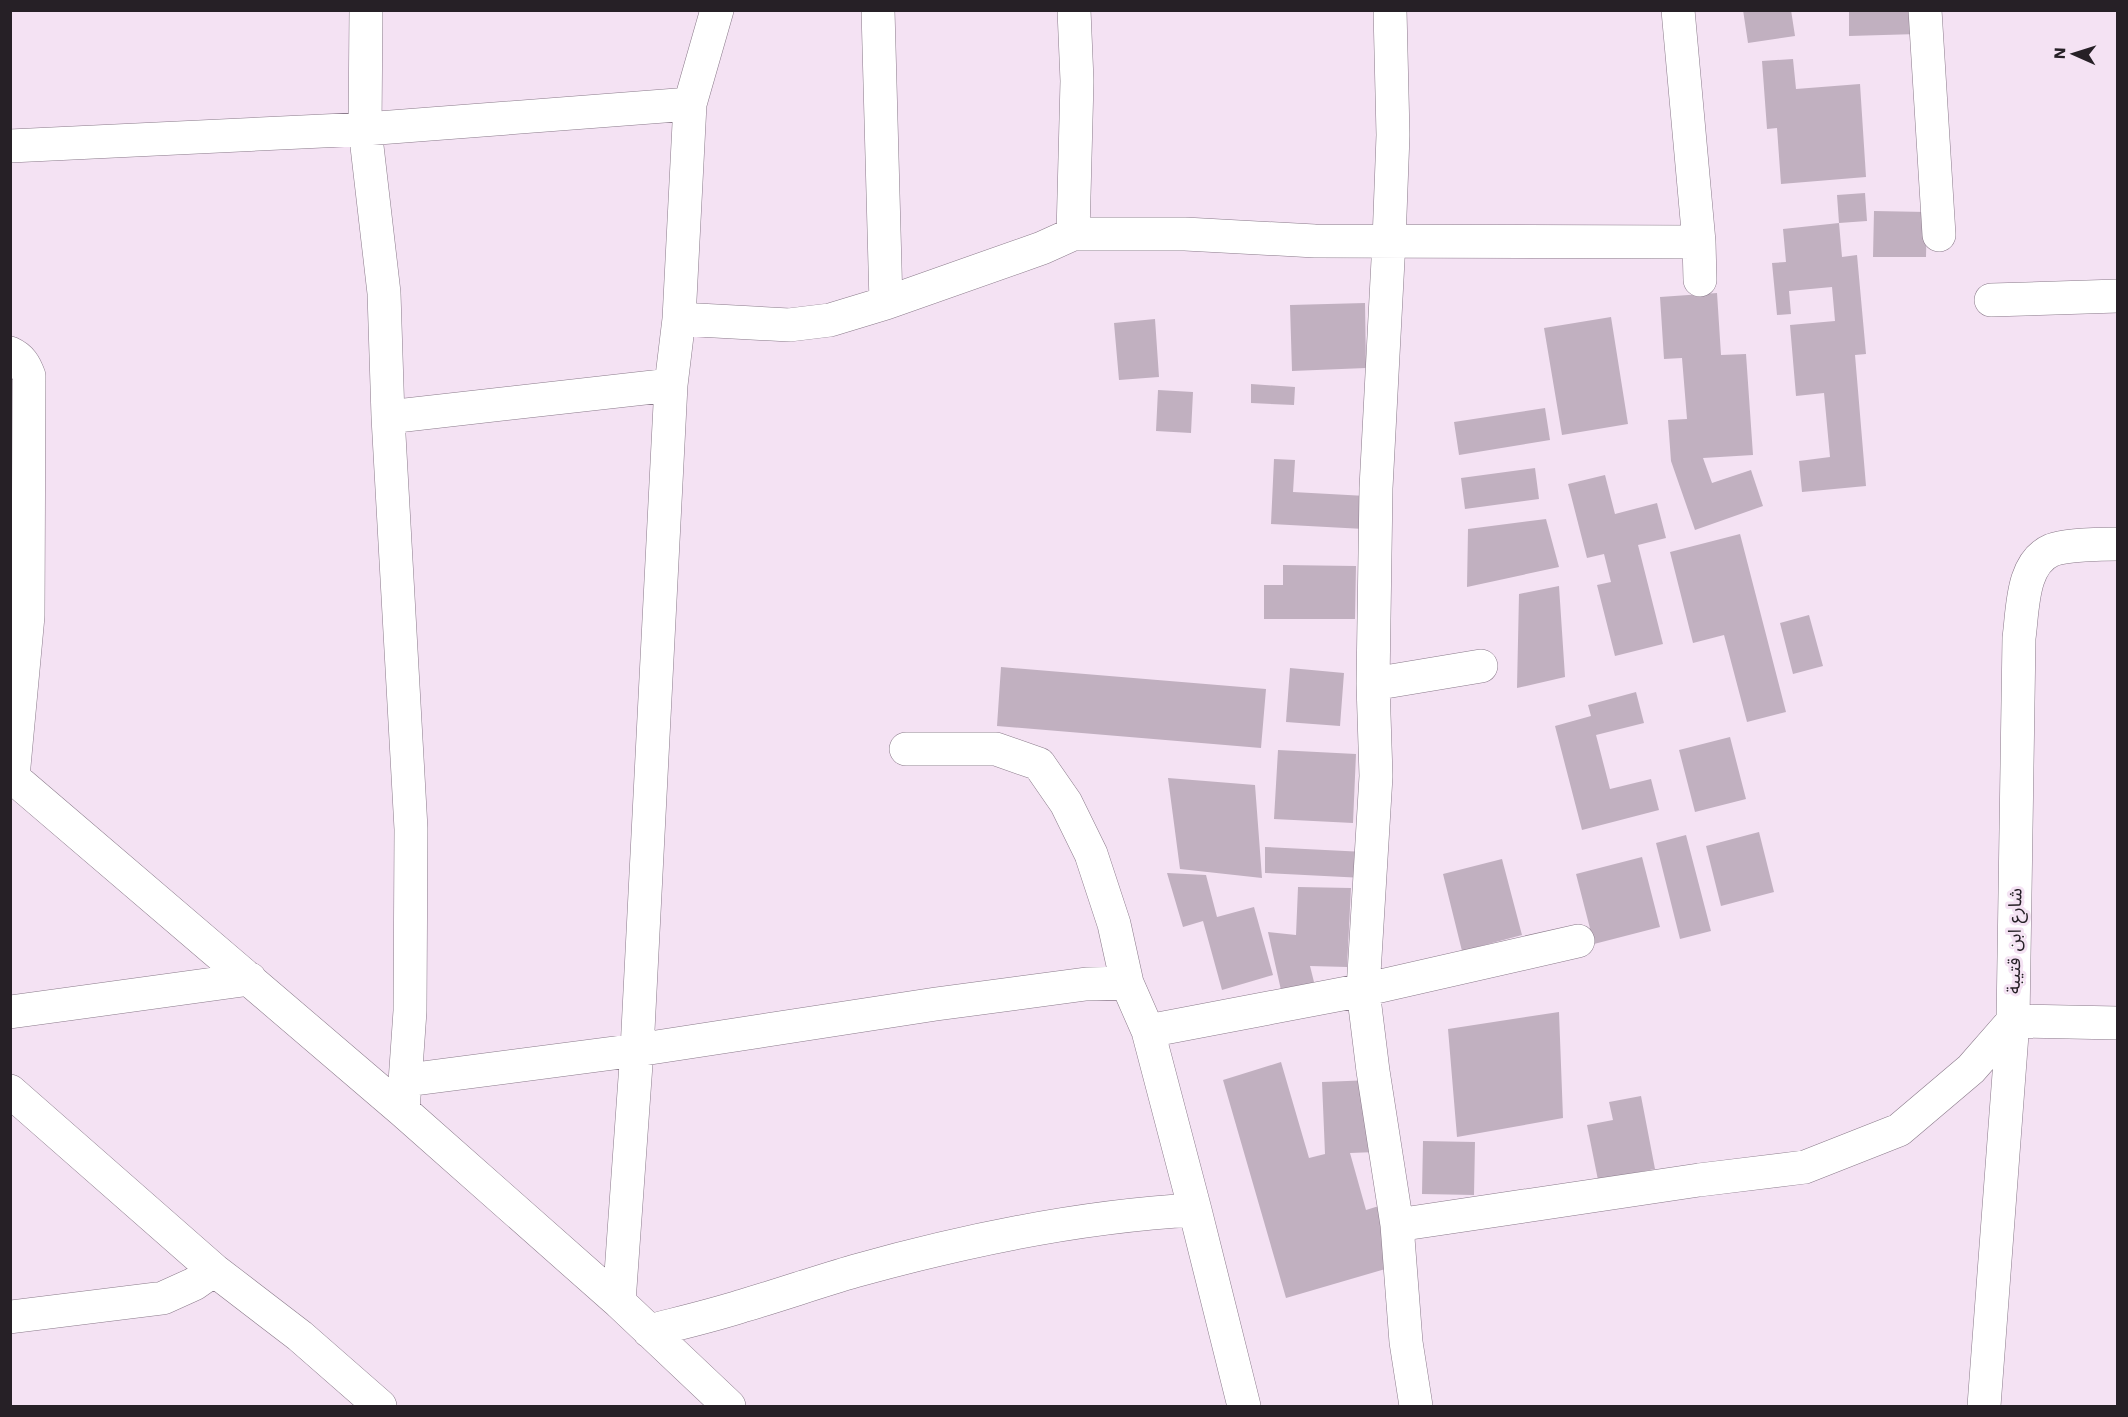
<svg xmlns="http://www.w3.org/2000/svg" width="2128" height="1417" font-family="'Work Sans','Noto Sans Arabic',sans-serif">
  <style>
    .building { fill: #c1b0c0 }
    .lines { fill: none; stroke-linecap: round; stroke-linejoin: round }
    .street-casing { stroke: #8a7a8a; stroke-width: 34 }
    .street { stroke: #fff; stroke-width: 33 }
    .labels { text-anchor: middle; dominant-baseline: central; stroke-width: 6; stroke-linejoin: round; paint-order: stroke }
    .street-label { font-size: 18px; fill: #262026; stroke: #f4e2f3 }
  </style>
  <rect width="100%" height="100%" fill="#f4e2f3"/>
  <path class="building" d="M1743 10H1791L1795 36 1748 43Z
    M1849 10H1917L1918 34 1849 36Z
    M1793 59 1796 89 1860 84 1866 177 1781 184 1777 128 1767 129 1762 61Z
    M1865 193 1867 221 1839 223 1837 195Z
    M1874 211 1927 212 1926 257H1873Z
    M1839 223 1842 257 1857 255 1866 354 1855 355 1866 486 1802 492 1799 461 1830 457 1824 393 1796 396 1790 325 1835 321 1832 287 1789 291 1791 314 1777 315 1772 263 1786 262 1783 229Z
    M1717 293 1721 355 1746 354 1753 455 1703 458 1712 483 1751 470 1763 506 1695 530 1671 461 1668 420 1687 419 1682 358 1664 359 1660 297Z
    M1365 303 1366 368 1292 371 1290 305Z
    M1611 317 1628 424 1562 435 1544 328Z
    M1155 319 1159 377 1119 380 1114 323Z
    M1251 384 1295 387 1294 405 1251 403Z
    M1158 390 1193 392 1191 433 1156 431Z
    M1545 408 1550 440 1459 455 1454 422Z
    M1274 459 1295 460 1293 492 1366 496 1364 529 1271 524Z
    M1535 468 1539 499 1465 509 1461 478Z
    M1605 475 1615 514 1657 503 1666 538 1638 545 1663 644 1615 656 1597 585 1611 582 1604 554 1587 558 1568 484Z
    M1546 519 1559 567 1467 587 1468 529Z
    M1740 534 1786 712 1747 722 1724 635 1693 643 1670 552Z
    M1283 565 1356 566 1355 619H1264V585H1283Z
    M1559 586 1565 677 1517 688 1519 594Z
    M1809 615 1823 666 1793 674 1780 623Z
    M1001 667 1266 689 1261 748 997 726Z
    M1290 668 1344 673 1340 726 1286 722Z
    M1636 692 1644 723 1596 735 1610 789 1651 779 1659 810 1582 830 1555 726 1591 716 1588 705Z
    M1730 737 1746 799 1695 812 1679 750Z
    M1278 750 1356 754 1353 823 1274 819Z
    M1168 778 1255 785 1262 878 1180 869Z
    M1759 832 1774 892 1721 906 1706 846Z
    M1686 835 1711 931 1680 939 1656 843Z
    M1265 847 1365 852 1364 878 1265 873Z
    M1642 857 1660 927 1594 944 1576 874Z
    M1502 859 1522 935 1462 951 1443 874Z
    M1167 873 1206 875 1217 917 1254 907 1273 975 1222 990 1203 921 1183 927Z
    M1298 887 1351 888 1347 967 1310 966 1317 994 1283 999 1268 932 1296 935Z
    M1559 1012 1563 1118 1457 1137 1448 1029Z
    M1281 1062 1309 1158 1325 1154 1322 1082 1372 1080 1376 1152 1350 1153 1366 1210 1382 1205 1399 1265 1286 1298 1223 1080Z
    M1641 1096 1655 1169 1598 1180 1587 1125 1613 1120 1609 1102Z
    M1423 1141 1475 1142 1474 1195 1422 1194Z"/>
  <g class="lines">
    <defs>
      <path id="street" d="M366 10 365 129 384 293 388 417 411 829 410 1011 403 1111
        M878 10 886 303
        M1390 10 1393 135 1389 241 1376 488 1373 684 1376 776 1363 990 1373 1071 1397 1225 1406 1342 1416 1406
        M1678 10 1699 242 1700 280
        M1925 10 1939 235
        M10 146 365 129 690 104
        M1073 234 1077 81 1074 10
        M1991 300 2118 296
        M679 319 789 325 830 320 886 303 1042 248 1073 234H1185L1315 241 1699 242
        M10 353C21 358 25 365 29 376L28 616 13 777
        M388 417 671 385
        M1373 684 1481 666
        M906 749H996L1039 764 1066 803 1091 854 1114 924 1127 983 1148 1031 1195 1210 1244 1406
        M10 775 403 1111 619 1302 729 1406
        M10 1012 250 979
        M1148 1031 1363 990 1578 941
        M407 1080 637 1050 936 1004 1086 984 1127 983
        M10 1091 214 1270
        M1397 1225 1699 1180 1805 1167 1899 1130 1971 1069 2013 1021 2118 1023
        M619 1302 637 1050 671 385 679 319 690 104 717 10
        M10 1317 163 1298 194 1284 214 1270 300 1336 380 1406
        M649 1331C680 1323 711 1316 742 1306 780 1295 817 1282 855 1271 966 1240 1080 1216 1195 1210
        M1984 1406 2013 1021 2019 638C2023 610 2021 563 2052 550 2065 545 2103 544 2118 544"/>
    </defs>
    <use href="#street" class="street-casing"/>
    <use href="#street" class="street"/>
  </g>
  <g class="labels">
    <g class="street-label">
      <text transform="translate(2014 941) rotate(-89)">شارع ابن قتيبة</text>
    </g>
  </g>
  <rect width="2128" height="1417" fill="none" stroke="#262026" stroke-width="24"/>
  <g transform="translate(2074 54) rotate(273)" stroke="#f4e2f3" stroke-width="4.5" paint-order="stroke">
  <path d="M0-4.5L10 22L0 15L-10 22Z" fill="#262026"/>
  <text y="-9" font-size="16" font-weight="bold" text-anchor="middle" fill="#262026">N</text>
  </g>
</svg>
